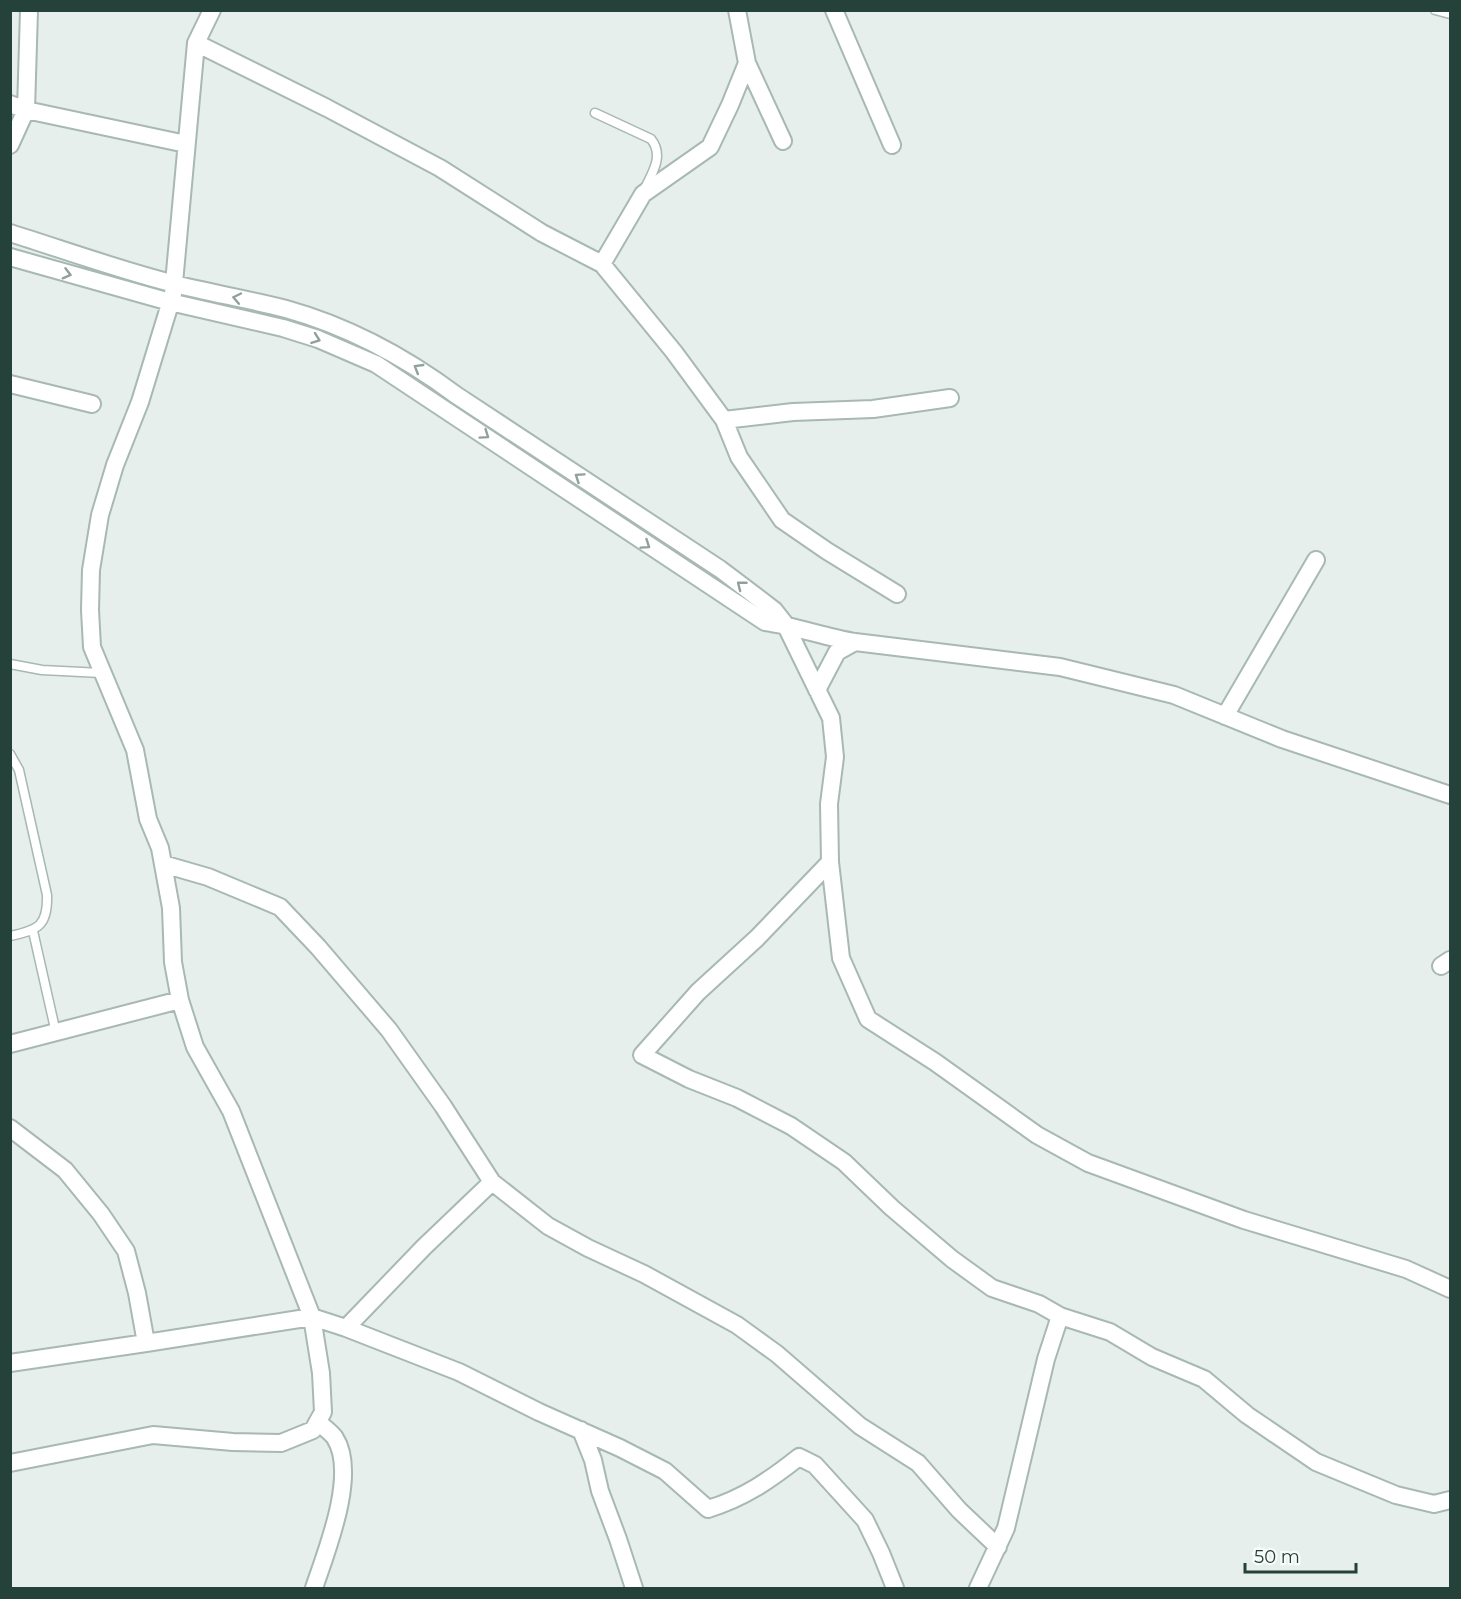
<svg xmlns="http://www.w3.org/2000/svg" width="1461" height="1599" font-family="Montserrat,sans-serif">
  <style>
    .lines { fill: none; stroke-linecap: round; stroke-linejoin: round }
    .lane-casing { stroke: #a8b8b2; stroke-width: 11 }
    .street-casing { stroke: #a8b8b2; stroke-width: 20 }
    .lane { stroke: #fff; stroke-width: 8 }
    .street { stroke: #fff; stroke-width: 16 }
    .oneway { stroke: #92a09c }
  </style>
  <rect width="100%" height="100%" fill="#e6efeb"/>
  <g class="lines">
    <defs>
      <path id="lane" d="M1435 10 1450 14
        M595 113 651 139C664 155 653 172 645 188
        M10 664 42 670 101 673
        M10 754 19 770 47 895C48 926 38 930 10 936
        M33 931 56 1033"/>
      <path id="street" d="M834 10 892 145
        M196 43 327 108 440 168 542 233 602 264 674 352 724 420 739 457 782 520 827 551 897 594
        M747 63 783 141
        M10 104 26 110 186 144
        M10 145 26 110 29 10
        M10 233C64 250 117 269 171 283 209 293 248 299 286 309 347 326 405 357 456 395L720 569 774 610 785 624 831 718 835 757 829 804 830 862 757 938 698 992 642 1055 689 1079 737 1098 791 1126 844 1162 892 1208 952 1259 992 1288 1039 1304 1060 1316 1110 1332 1152 1357 1204 1379 1247 1415 1316 1462 1396 1495 1434 1504 1450 1500
        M10 257 170 302 283 328 318 339 376 364 765 622C795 626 824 637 855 642L1060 667 1174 695 1282 739 1450 795
        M602 264 643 194 710 147 730 105 747 63 737 10
        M10 384 92 404
        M724 420 793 412 873 409 950 398
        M817 690 837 652 855 642
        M1225 716 1316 560
        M830 862 841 958 868 1019 935 1062 1037 1135 1088 1163 1244 1220 1406 1269 1450 1289
        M163 864 208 877 280 907 318 947 389 1030 443 1106 492 1182 548 1226 588 1248 644 1274 737 1325 777 1354 860 1426 918 1463 959 1510 998 1547
        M1441 966 1450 960
        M180 1000 173 962 171 908 160 848 148 819 135 750 92 647 90 610 91 570 100 515 115 465 140 402 173 294 196 43 212 10
        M10 1044 180 1000 195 1047 231 1111 312 1317 346 1328 459 1372 539 1412 620 1448 665 1471 708 1509C744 1498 770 1480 799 1457L815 1465 865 1520 881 1553 895 1588
        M10 1128 65 1170 101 1214 126 1251 137 1293 146 1343 312 1317 321 1373 323 1412 313 1430 281 1443 233 1442 153 1435 10 1463
        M346 1328 424 1247 492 1182
        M10 1363 146 1343
        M581 1430 593 1460 600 1491 618 1539 634 1588
        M314 1588C326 1552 358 1474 335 1438 331 1432 323 1427 318 1422
        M978 1588 1006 1528 1046 1359 1060 1316"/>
    </defs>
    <use href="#lane" class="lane-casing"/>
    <use href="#street" class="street-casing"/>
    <use href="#lane" class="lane"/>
    <use href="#street" class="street"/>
  </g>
  <defs><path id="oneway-chevron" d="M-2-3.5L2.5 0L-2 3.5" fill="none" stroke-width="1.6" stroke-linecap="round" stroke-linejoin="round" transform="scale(1.5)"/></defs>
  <g class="oneway">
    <use href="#oneway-chevron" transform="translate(67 274) rotate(15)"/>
    <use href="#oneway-chevron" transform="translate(237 298) rotate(-168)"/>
    <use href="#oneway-chevron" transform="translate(316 339) rotate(20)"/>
    <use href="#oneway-chevron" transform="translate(418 368) rotate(-149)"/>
    <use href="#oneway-chevron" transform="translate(485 435) rotate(35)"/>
    <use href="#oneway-chevron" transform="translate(579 477) rotate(-146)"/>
    <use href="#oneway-chevron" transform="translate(646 545) rotate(34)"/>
    <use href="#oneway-chevron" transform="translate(741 585) rotate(-142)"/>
  </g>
  <rect width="1461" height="1599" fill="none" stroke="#24423a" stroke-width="24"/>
  <path d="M1245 1563v9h111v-9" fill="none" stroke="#24423a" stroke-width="3"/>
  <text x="1254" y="1563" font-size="18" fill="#24423a" stroke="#f7fbf9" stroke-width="4.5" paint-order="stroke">50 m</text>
</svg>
